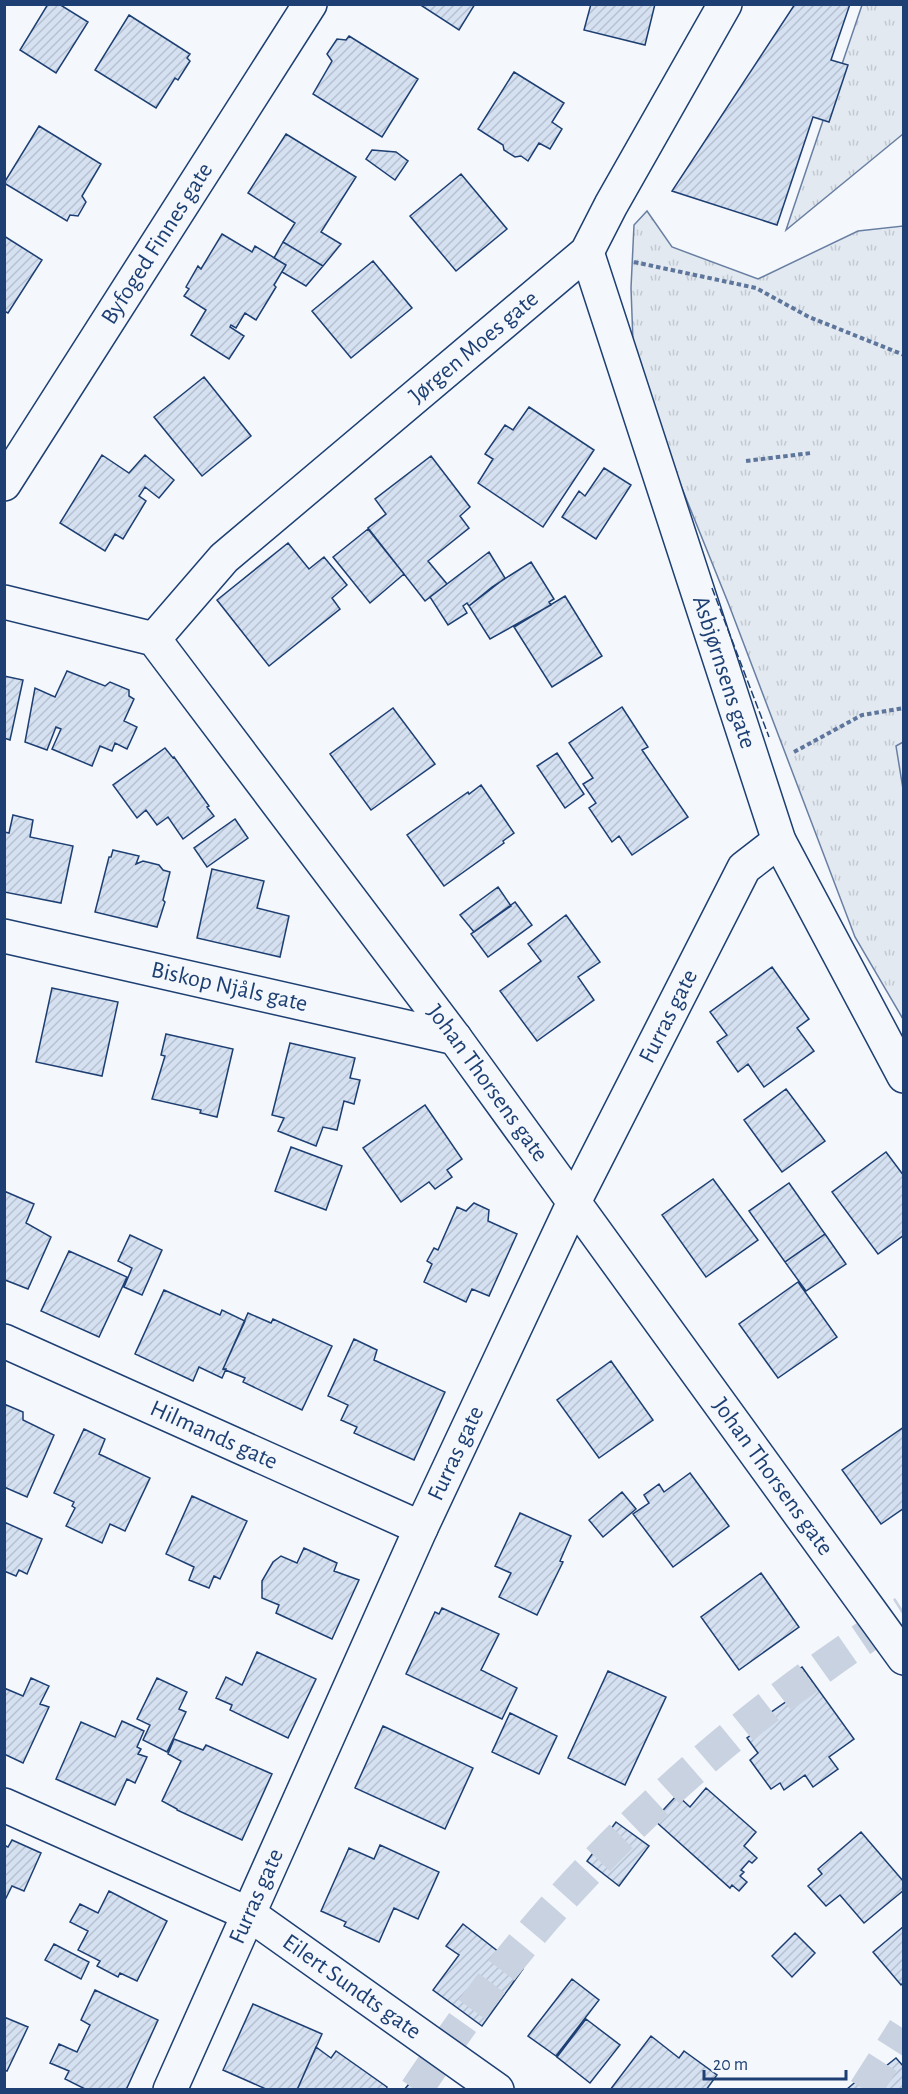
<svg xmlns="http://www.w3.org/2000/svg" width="908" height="2094" font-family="'Alegreya Sans',sans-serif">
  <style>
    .park { fill: url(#park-tufts); stroke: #687fa3; stroke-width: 1.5 }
    .garden { fill: #e3e9f0; stroke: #687fa3; stroke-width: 1.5 }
    .building { fill: url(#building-hatch); stroke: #1d3f73; stroke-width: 1.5 }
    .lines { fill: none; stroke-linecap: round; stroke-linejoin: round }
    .highway-tunnel { stroke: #c9d2e0; stroke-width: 33; stroke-dasharray: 33 16; stroke-linecap: butt }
    .minor-casing { stroke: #1d3f73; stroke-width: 36 }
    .path { stroke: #5e769c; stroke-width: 4; stroke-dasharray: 4.5 3; stroke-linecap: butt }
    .minor { stroke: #f4f7fb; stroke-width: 33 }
    .fence { stroke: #1d3f73; stroke-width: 1.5; stroke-dasharray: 8 3; stroke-linecap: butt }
    .labels { text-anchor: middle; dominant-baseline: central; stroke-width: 4.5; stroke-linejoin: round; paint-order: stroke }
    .street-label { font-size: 24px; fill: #1d3f73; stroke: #f4f7fb }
  </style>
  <defs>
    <pattern id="park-tufts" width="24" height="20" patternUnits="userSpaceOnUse" patternTransform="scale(1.5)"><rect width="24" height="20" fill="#e3e9f0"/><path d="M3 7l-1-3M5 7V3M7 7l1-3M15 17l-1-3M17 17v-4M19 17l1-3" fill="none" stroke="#c2c9d1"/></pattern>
    <pattern id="building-hatch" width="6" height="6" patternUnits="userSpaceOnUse" patternTransform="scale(1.5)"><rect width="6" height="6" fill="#d5e0f0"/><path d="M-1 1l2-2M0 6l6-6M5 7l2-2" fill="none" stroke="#b6c1d1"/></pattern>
  </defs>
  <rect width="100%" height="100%" fill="#f4f7fb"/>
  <path class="park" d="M862 5H903V134L786 230Z
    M647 211 672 247 758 279 858 231 903 226V1019L855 937 729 605 634 369 631 288 634 225Z"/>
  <path class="garden" d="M903 742V789L896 746Z"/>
  <path class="building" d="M48 4H59L88 22 56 73 20 50Z
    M419 4H475L459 30Z
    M591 4H655L645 45 584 30Z
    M795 4H850L831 60 848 65 829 122 813 117 777 225 672 191Z
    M129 15 190 54 187 58 190 61 178 80 175 78 156 108 95 70Z
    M349 36 418 79 382 137 313 94 332 61 327 54 337 39 346 40Z
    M514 72 564 103 552 122 562 129 550 149 539 143 528 161 521 156 515 157 504 150 503 145 478 129Z
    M39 126 101 164 82 196 86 202 78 216 70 215 67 221 4 183Z
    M286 134 356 177 321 232 341 244 323 266 283 242 295 223 248 193Z
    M372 150 396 152 408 161 395 180 366 159Z
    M461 174 507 229 456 271 410 216Z
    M222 234 252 252 255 246 286 265 274 285 276 287 256 320 245 313 236 328 231 325 230 327 244 336 229 359 191 335 206 310 184 296 189 289 186 287 198 266 201 269Z
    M4 236 42 260 8 313 4 311Z
    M283 242 323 266 306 286 282 272 286 265 274 258Z
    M373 261 412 308 351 358 312 311Z
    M204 377 251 436 202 476 154 417Z
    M529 407 594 450 543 527 478 483 493 459 485 454 505 425 513 430Z
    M102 455 129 473 145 455 174 480 159 498 145 487 139 496 146 501 123 539 115 534 105 551 60 523Z
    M431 456 470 507 460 516 469 528 428 561 447 584 425 601 368 528 386 514 375 499Z
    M604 468 631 485 596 539 562 517 579 491 585 496Z
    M368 529 404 574 370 603 333 557Z
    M288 543 309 569 324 557 347 585 332 598 340 609 269 666 217 600Z
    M489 552 505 578 469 606 467 603 463 606 467 613 448 625 430 597Z
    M531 562 554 599 549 602 551 605 490 639 469 606 492 587Z
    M565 596 602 656 552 687 514 627Z
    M67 671 105 686 110 682 129 690V696L134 699 124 721 137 727 127 749 115 743 112 751 100 746 92 766 52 749 61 729 56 727 47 750 25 742 35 688 55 697Z
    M4 676 23 680 10 740 4 738Z
    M622 707 648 747 642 750 688 817 632 855 619 836 612 842 589 808 596 803 583 784 593 778 569 743Z
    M393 708 435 764 371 810 330 754Z
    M165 748 173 758 174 757 209 806 207 807 214 816 183 839 168 817 157 825 146 810 137 818 113 785Z
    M557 753 584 794 565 808 537 766Z
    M481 785 514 833 503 841 504 843 444 886 407 835 468 792 469 794Z
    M13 815 33 820 30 837 73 846 61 903 4 892V832L9 833Z
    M235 819 248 838 207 867 194 848Z
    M113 850 139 856 136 864 143 861 159 865 163 870 170 872 163 900 165 902 157 927 95 912 109 857H111Z
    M212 869 264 881 257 908 289 916 280 957 197 938Z
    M498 887 511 906 474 932 460 915Z
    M515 902 532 925 488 957 471 934Z
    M566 915 600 962 578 977 594 1000 537 1041 500 991 541 961 528 944Z
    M772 967 809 1019 797 1028 814 1051 764 1087 748 1064 738 1072 717 1042 727 1035 710 1012Z
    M52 988 118 1002 102 1076 36 1062Z
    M166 1034 233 1049 217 1117 200 1113 201 1110 152 1099 165 1056 161 1055Z
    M290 1043 355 1058 350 1078 360 1080 354 1104 344 1101 337 1130 323 1127 316 1146 278 1131 284 1118 272 1115Z
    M786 1089 825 1141 782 1172 744 1120Z
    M425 1105 462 1159 447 1170 452 1177 435 1189 429 1182 401 1202 363 1148Z
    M291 1147 342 1166 326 1210 275 1191Z
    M886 1152 904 1176V1235L878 1254 832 1192Z
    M713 1179 758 1240 706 1277 662 1215Z
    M789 1183 825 1234 785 1262 749 1211Z
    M4 1191 34 1204 26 1223 51 1237 28 1289 5 1280 4 1281Z
    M474 1203 489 1210 488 1221 517 1234 489 1296 472 1289 466 1302 424 1282 432 1264 427 1261 434 1248 438 1250 457 1207 466 1211Z
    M825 1234 846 1264 806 1291 785 1262Z
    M130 1235 162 1250 142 1295 124 1287 132 1268 118 1261Z
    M69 1251 127 1277 99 1337 41 1311Z
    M798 1282 837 1337 778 1378 739 1324Z
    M164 1290 220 1315 222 1310 245 1321 223 1369H226L222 1378 199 1367 193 1381 135 1354Z
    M248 1313 271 1323 273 1319 332 1346 302 1410 243 1382 245 1378 223 1369Z
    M354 1339 377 1350 374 1360 445 1392 414 1460 354 1433 357 1427 341 1420 348 1405 328 1396Z
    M611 1361 653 1420 599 1458 557 1400Z
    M4 1404 23 1412V1420L54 1435 27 1497 4 1487Z
    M904 1427V1508L881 1524 842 1470Z
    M84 1429 105 1439 99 1454 150 1478 125 1531 110 1524 102 1543 66 1526 75 1508 72 1506 74 1502 54 1493Z
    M690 1473 729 1526 673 1567 633 1514 649 1503 644 1495 659 1484 664 1492Z
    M622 1492 636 1509 603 1537 589 1520Z
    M192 1496 247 1521 220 1579 214 1576 209 1588 189 1580 194 1567 166 1554Z
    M520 1513 571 1536 560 1561 563 1562 537 1615 499 1597 511 1573 495 1566Z
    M4 1522 42 1539 27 1574 19 1570 16 1576 4 1571Z
    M304 1548 337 1563 334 1571 359 1580 332 1639 276 1613 279 1605 262 1598V1581L273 1562 281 1556 297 1563Z
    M761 1573 799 1627 739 1670 701 1617Z
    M442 1608 499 1634 481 1670 517 1688 502 1719 406 1674 435 1612 439 1614Z
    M257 1652 316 1679 288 1738 230 1710 232 1705 216 1698 226 1677 242 1685Z
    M802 1667 854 1739 829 1757 838 1769 813 1787 805 1775 784 1790 780 1783 771 1789 750 1760 758 1753 747 1738 765 1725 761 1719 787 1701 777 1685Z
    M608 1671 666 1697 625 1785 568 1758Z
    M31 1678 49 1686 40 1704 49 1707 23 1763 4 1754V1688L23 1696Z
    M157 1678 187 1692 179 1709 186 1712 167 1752 143 1740 150 1725 137 1719Z
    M510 1713 557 1736 539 1774 492 1752Z
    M122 1721 144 1731 137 1747 141 1749 138 1754 147 1757 135 1783 127 1779 115 1805 56 1779 81 1722 115 1737Z
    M383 1726 473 1768 445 1829 355 1788Z
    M174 1739 203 1750 206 1745 272 1774 242 1840 177 1810V1809L162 1801 181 1761 168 1754Z
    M706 1788 756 1832 744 1846 757 1858 752 1863 749 1861 741 1870 744 1872 740 1876 747 1882 739 1891 732 1885 730 1888 654 1820 677 1795 690 1807Z
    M616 1822 649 1846 619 1886 587 1861Z
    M861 1832 904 1882V1890L864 1923 840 1895 826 1906 808 1886 822 1874 818 1869Z
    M12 1840 41 1853 24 1891 12 1886 4 1902V1845L8 1847Z
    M380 1845 439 1872 418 1919 394 1908 379 1942 344 1926 346 1922 321 1911 349 1848 374 1859Z
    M109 1891 167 1921 137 1981 120 1973 118 1977 97 1966 100 1961 78 1950 88 1931 70 1922 80 1904 98 1913Z
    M463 1924 499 1952 506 1947 519 1955 518 1965 523 1969 482 2026 433 1990 459 1955 446 1946Z
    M904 1926V1982L901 1985 873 1952Z
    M795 1933 815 1953 792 1977 772 1956Z
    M54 1944 89 1962 81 1979 45 1960Z
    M572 1979 599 2000 556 2056 528 2036Z
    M95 1990 158 2020 126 2090H87L65 2079 69 2071 50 2063 59 2044 77 2052 90 2025 81 2020Z
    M253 2004 322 2034 297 2090H268L223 2070Z
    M4 2017 28 2027 7 2071 4 2070Z
    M586 2019 620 2045 590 2083 557 2057Z
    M651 2036 679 2058 684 2051 717 2075 706 2090H610Z
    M316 2047 331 2058 336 2051 387 2087 386 2090H297Z
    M896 2058 904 2067V2090H846L866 2073 871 2078Z
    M413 2079 426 2090H404Z"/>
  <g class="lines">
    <path class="highway-tunnel" d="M416 2090C444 2048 473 2007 504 1967 615 1827 753 1708 904 1612
      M865 2090 904 2029"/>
    <defs>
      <g id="minor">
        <path id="s1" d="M587 252 779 841 904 1076"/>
        <path id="s2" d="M4 484 310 4"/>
        <path id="s3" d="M4 602 154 639 455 1038 904 1658"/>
        <path id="s4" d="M154 639 224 558 587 252 611 205 725 4"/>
        <path id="s5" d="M4 936 455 1038"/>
        <path id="s6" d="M4 1341 421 1528"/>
        <path id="s7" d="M4 1805 249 1914 497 2090"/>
        <path id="s8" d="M170 2090 421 1528 574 1202 744 868 779 841"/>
      </g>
    </defs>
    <use href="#minor" class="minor-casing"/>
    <path class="path" d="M634 262 756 288 809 317 904 355
      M746 461 811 453
      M794 752 862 715 904 708"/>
    <use href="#minor" class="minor"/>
    <path class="fence" d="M712 588 769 737"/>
  </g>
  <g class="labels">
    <g class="street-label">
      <text stroke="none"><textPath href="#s2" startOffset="285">Byfoged Finnes gate</textPath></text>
      <text stroke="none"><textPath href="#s4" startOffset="434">Jørgen Moes gate</textPath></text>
      <text stroke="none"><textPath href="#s1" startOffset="442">Asbjørnsens gate</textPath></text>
      <text stroke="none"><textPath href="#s5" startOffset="231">Biskop Njåls gate</textPath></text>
      <text stroke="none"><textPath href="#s8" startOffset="1184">Furras gate</textPath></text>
      <text stroke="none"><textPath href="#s3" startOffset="710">Johan Thorsens gate</textPath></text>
      <text stroke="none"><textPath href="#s6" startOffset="230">Hilmands gate</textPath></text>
      <text stroke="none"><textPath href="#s8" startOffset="698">Furras gate</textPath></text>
      <text stroke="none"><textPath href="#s3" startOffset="1196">Johan Thorsens gate</textPath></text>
      <text stroke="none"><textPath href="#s8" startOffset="212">Furras gate</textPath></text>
      <text stroke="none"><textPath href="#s7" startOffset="394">Eilert Sundts gate</textPath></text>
    </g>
  </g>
  <rect width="908" height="2094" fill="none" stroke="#1d3f73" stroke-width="12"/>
  <path d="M704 2070v9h142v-9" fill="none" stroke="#1d3f73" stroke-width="3"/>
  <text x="713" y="2070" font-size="18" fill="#1d3f73" stroke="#f4f7fb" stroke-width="4.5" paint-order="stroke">20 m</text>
</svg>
